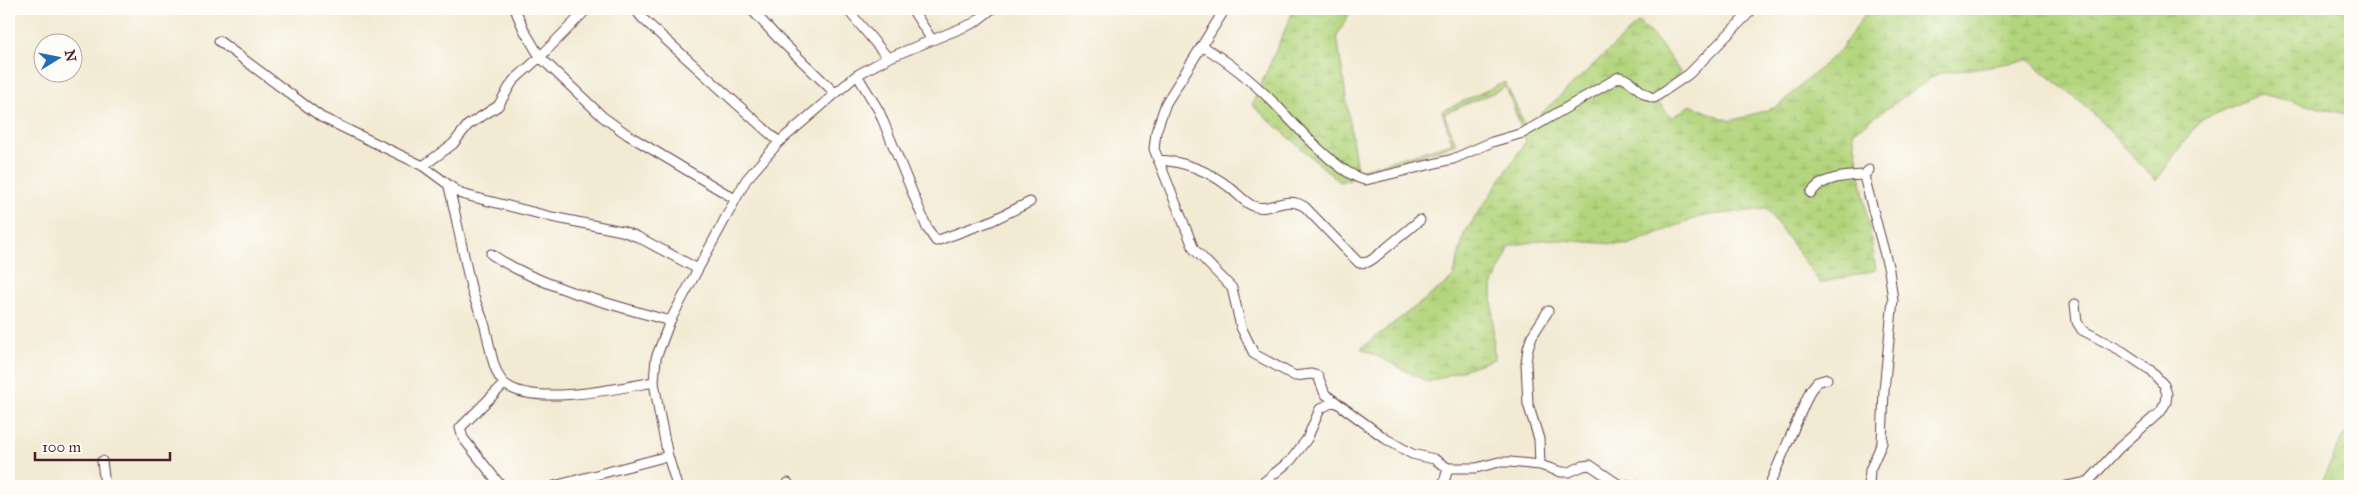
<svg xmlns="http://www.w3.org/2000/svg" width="2359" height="495" font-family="'IM FELL Great Primer',serif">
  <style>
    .wetland { fill: url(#wetland-marsh); stroke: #7e7a54 }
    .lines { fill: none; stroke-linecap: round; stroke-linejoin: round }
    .minor-casing { stroke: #633d44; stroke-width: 11 }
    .minor { stroke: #fff; stroke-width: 9 }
  </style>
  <defs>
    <pattern id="wetland-marsh" width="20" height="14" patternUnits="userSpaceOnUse" patternTransform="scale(1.25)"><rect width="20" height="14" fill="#b3d57d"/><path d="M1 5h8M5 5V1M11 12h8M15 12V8" fill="none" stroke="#9bb66c"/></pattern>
  </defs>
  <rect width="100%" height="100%" fill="#fdfcf7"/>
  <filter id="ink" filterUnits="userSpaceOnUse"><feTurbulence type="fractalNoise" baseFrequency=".02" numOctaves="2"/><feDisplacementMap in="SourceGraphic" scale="10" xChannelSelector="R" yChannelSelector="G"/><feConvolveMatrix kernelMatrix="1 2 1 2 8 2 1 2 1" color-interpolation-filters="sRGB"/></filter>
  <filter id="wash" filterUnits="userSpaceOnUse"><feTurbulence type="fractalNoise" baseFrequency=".0096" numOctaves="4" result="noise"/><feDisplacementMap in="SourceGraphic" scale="20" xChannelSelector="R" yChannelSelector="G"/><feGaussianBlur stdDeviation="1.12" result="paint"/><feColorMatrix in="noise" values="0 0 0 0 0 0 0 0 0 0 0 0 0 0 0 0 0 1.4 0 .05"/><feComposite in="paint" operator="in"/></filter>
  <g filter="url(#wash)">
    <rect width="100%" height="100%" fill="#f2ead3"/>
    <path class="wetland" d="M1294 9H1352L1337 36 1357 171 1452 143 1442 111 1505 82 1526 128 1639 22 1658 41 1680 72 1659 103 1672 118 1690 105 1730 121 1777 107 1840 50 1869 9H2350V115L2261 94 2199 121 2156 181 2088 108 2029 60 1937 74 1853 132 1876 270 1820 283 1767 209 1702 216 1627 245 1548 239 1510 246 1492 286 1494 359 1428 382 1361 348 1453 278 1464 234 1526 141 1506 87 1444 114 1456 144 1340 182 1252 105Z
      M2350 423V486H2319Z"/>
  </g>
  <g filter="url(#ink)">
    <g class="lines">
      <defs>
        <path id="minor" d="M515 9 524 30 540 57 603 117 628 135 735 199
          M635 9 643 19 779 142
          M751 9 776 36 835 93
          M847 9 888 58
          M912 9 932 40
          M1225 9 1166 103 1156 132 1154 149 1194 249 1232 288 1241 327 1254 354 1295 376 1311 374 1318 376 1325 394 1386 439 1412 454 1434 459 1448 468H1476L1499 462H1510L1540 465 1561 472H1569L1583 466 1590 465 1618 484 1637 486
          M219 41 321 117 423 166 461 194 552 217 622 231 638 237 698 269
          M1202 46C1228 61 1252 81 1274 103 1295 124 1338 175 1366 180L1453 159 1492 142 1523 133 1619 77C1634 80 1640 95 1654 98L1689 74 1753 9
          M857 75 879 111 927 228 936 241 991 221 1030 202
          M1158 160C1183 161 1209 171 1229 187 1237 193 1244 202 1253 206 1270 213 1285 194 1305 207L1359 263 1368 262 1373 259 1420 220
          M423 166 453 144 468 125 498 106 513 81 540 57 587 9
          M449 187C457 220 463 254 471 287 474 300 480 311 484 323 489 338 492 374 505 384 533 407 620 388 654 382
          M1811 193C1821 177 1847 176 1864 175
          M491 254C539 287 614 305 670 321
          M102 461 105 486
          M1540 465 1539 439 1528 404 1526 363 1528 348 1532 336 1548 311
          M788 483 789 486
          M501 486 463 438 460 428 504 384
          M554 486 668 456
          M677 486 668 456 659 412 654 382 656 358 670 321 746 180 779 142 857 75 888 58 974 23 992 9
          M1259 486 1291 460 1307 439 1320 409 1334 401
          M1443 486 1448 468
          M1769 486 1810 391 1817 382 1827 379
          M1869 486 1870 470 1882 443 1884 390 1893 300 1889 270 1865 180 1864 175 1869 170
          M2067 486 2088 482 2119 448 2161 411 2166 402 2167 394 2164 385 2150 370 2122 351 2082 330 2077 322 2075 304"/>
      </defs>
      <use href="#minor" class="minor-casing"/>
      <use href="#minor" class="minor"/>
    </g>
  </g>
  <rect width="2359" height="495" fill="none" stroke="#fdfcf7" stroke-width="30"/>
  <g transform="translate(58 58) rotate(80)"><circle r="24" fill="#fdfcf7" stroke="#b5a4a5"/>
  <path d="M0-4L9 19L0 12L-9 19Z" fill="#1f6fb2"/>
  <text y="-8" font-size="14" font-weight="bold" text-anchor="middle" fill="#4a1f2b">N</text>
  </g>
  <path d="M35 452v8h135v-8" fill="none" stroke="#4a1f2b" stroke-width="2.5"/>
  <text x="42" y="452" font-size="15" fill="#4a1f2b" stroke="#fdfcf7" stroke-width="4" paint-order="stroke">100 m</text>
</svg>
